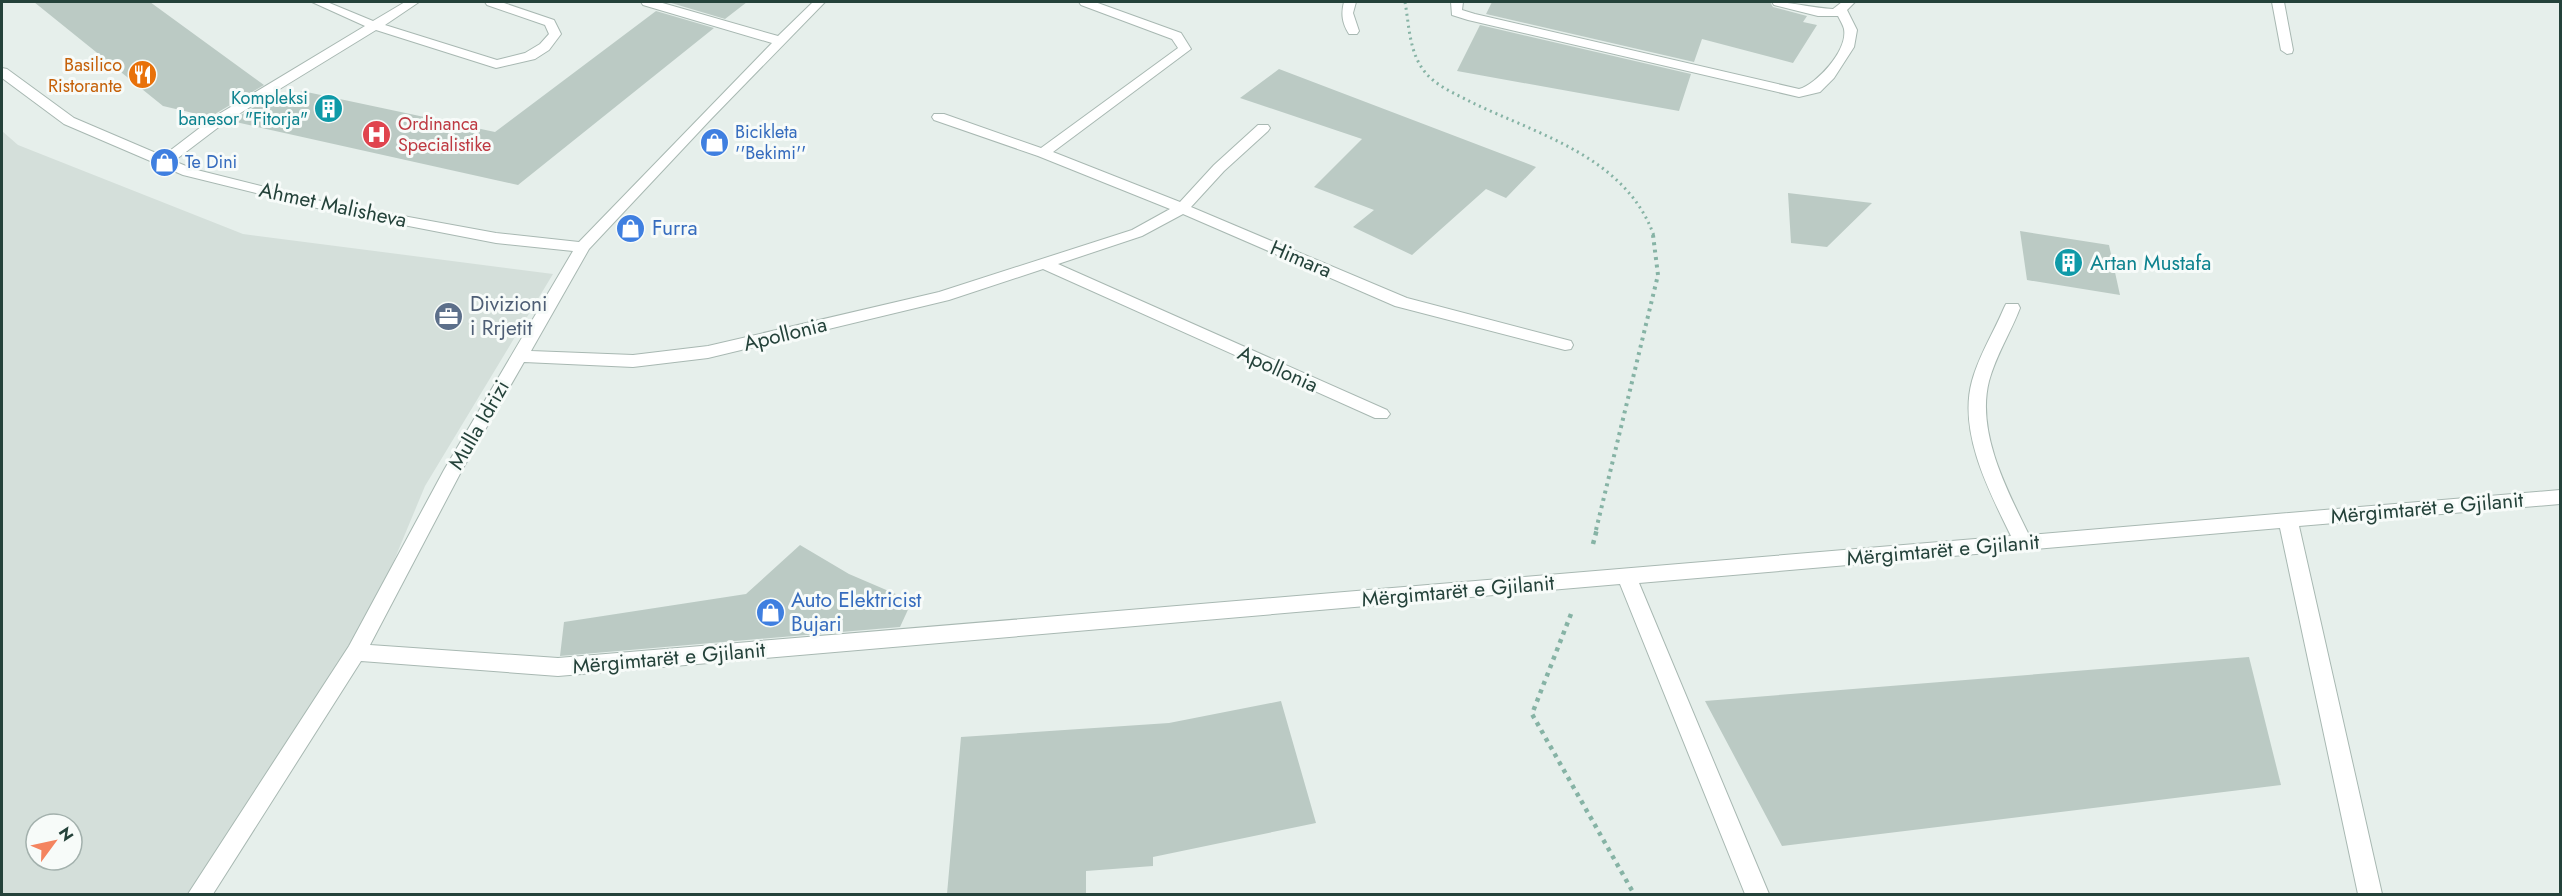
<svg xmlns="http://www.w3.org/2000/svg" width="2562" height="896" font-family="Jost,sans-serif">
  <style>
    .built { fill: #d4dfda; fill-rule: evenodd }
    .building { fill: #bbcac4 }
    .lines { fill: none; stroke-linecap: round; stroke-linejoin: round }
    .minor-casing { stroke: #a8b8b2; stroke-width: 2 }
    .path-far2 { stroke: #86b3a5; stroke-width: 3; stroke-dasharray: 2 4; stroke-linecap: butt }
    .path-far1 { stroke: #86b3a5; stroke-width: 4; stroke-dasharray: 3 4.5; stroke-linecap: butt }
    .path { stroke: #86b3a5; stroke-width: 4.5; stroke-dasharray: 4 5; stroke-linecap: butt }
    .minor { fill: #fff; fill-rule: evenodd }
    .labels { text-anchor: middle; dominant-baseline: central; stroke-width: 6; stroke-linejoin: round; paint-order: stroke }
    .far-food-label { font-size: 18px; fill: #c56008; stroke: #f7fbf9; text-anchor: end }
    .far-culture-label { font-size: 18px; fill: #0d838f; stroke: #f7fbf9; text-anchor: end }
    .far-health-label { font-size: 18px; fill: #be3a42; stroke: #f7fbf9; text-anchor: start }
    .far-shop-label { font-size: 18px; fill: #366cbe; stroke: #f7fbf9; text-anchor: start }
    .street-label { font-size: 21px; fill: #24423a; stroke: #f7fbf9 }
    .shop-label { font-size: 21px; fill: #366cbe; stroke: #f7fbf9; text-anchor: start }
    .culture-label { font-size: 21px; fill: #0d838f; stroke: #f7fbf9; text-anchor: start }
    .service-label { font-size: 21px; fill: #4e5e75; stroke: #f7fbf9; text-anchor: start }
  </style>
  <rect width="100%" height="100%" fill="#e6efeb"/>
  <path class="built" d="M2 131 18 145 243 234 553 274 425 486 356 652 200 894H2ZM36 824H72V860H36Z"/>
  <path class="building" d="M34 2H150L264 85 210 117 163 106Z
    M668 2H747L725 19Z
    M1492 2H1770L1773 7 1807 16 1803 22 1817 25 1793 63 1702 39 1694 62 1486 14Z
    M656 11 714 28 518 185 231 121 276 94 286 101 302 91 495 132Z
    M1480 25 1691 74 1679 111 1457 71Z
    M1279 69 1518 160 1536 167 1506 198 1486 189 1412 255 1353 227 1374 210 1314 187 1362 139 1240 98Z
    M1788 193 1872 203 1827 247 1791 243Z
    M2020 231 2109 245 2120 295 2027 280Z
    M800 545 849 574 912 601 900 627 560 656 564 622 746 594Z
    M2249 657 2281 785 1782 846 1705 701Z
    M1281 701 1316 823 1153 857V866L1086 871V894H947L961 737 1169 723Z"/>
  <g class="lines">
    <defs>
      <path id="minor" d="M312 2H327L373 21 405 2H419L385 25 497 60 525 53 540 44 549 34 545 25 487 5 485 2H501L554 20 561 34 549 50 535 59 496 68 376 30 224 123 174 161 193 169 321 201 496 233 579 242 772 43 643 5 641 2H659L778 36 813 2H825L711 119 589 249 531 351 633 355 708 346 939 292 1132 230 1170 209 1038 156 934 120 932 117 934 114H944L1041 148 1178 48 1172 39 1081 5 1079 2H1095L1181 33 1191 49 1053 152 1180 202 1214 165 1258 125H1268L1270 128 1268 131 1224 171 1191 207 1407 298 1571 341 1573 345 1571 349 1565 350 1395 306 1183 214 1142 236 1058 264 1387 410 1390 414 1387 418H1375L1043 269 949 300 708 358 633 367 524 362 462 470 370 645 558 658 2011 536C1989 491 1958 432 1972 381 1979 355 1994 332 2004 308L2006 304H2018L2020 308C2011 332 1996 355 1989 381 1976 432 2007 490 2029 535L2560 490V504L2299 526 2382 894H2358L2280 528 1639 583 1769 894H1745L1620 584 558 676 361 661 213 894H188L349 646 444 470 573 251 496 243 321 209 183 175 64 124 2 78V68L7 69 74 118 163 156 214 117 365 26Z
        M1344 2H1356L1353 13 1359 31 1357 34H1349C1342 23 1341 14 1344 2Z
        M1451 2H1463L1462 10 1475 14 1799 89C1817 84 1848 50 1844 29 1843 25 1840 20 1838 16H1818L1774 5 1772 2C1793 2 1812 8 1833 9L1842 2H1855L1847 10 1857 30 1854 47 1834 78 1820 92 1799 97 1468 20 1452 15Z
        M2272 2H2284L2293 50 2292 53 2287 54 2281 50Z"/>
    </defs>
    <use href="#minor" class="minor-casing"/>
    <path class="path-far2" d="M1405 2C1409 24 1409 49 1422 68 1433 85 1454 93 1471 102 1539 135 1626 157 1654 236"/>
    <path class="path-far1" d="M1596 530 1658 275 1653 235"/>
    <path class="path" d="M1593 544 1597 529
      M1571 614 1532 714 1634 894"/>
    <use href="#minor" class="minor"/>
  </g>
  <defs>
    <symbol id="restaurant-disc" viewBox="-11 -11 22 22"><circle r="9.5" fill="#e8710a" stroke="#f7fbf9"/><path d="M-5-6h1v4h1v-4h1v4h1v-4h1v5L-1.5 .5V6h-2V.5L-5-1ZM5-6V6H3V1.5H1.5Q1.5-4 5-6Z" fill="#fff"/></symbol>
    <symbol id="building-disc" viewBox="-11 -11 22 22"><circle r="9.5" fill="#0f9aa8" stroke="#f7fbf9"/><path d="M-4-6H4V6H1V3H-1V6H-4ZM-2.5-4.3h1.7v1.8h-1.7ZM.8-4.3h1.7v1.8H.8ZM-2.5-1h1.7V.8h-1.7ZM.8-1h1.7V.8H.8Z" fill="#fff"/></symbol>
    <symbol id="hospital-disc" viewBox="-11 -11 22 22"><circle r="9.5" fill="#e0444e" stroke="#f7fbf9"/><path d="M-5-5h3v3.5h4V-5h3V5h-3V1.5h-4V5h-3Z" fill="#fff"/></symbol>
    <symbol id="shop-disc" viewBox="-11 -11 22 22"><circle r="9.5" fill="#3f7fe0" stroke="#f7fbf9"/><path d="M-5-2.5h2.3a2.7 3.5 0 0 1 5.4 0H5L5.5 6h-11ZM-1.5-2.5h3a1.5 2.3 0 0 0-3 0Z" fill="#fff"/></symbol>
    <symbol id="office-disc" viewBox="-11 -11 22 22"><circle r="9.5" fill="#5c6f8a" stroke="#f7fbf9"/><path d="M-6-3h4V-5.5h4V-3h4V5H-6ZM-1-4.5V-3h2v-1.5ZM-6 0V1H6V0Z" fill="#fff"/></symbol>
  </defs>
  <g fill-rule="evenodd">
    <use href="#restaurant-disc" x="126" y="58" width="33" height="33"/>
    <use href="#building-disc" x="312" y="92" width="33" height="33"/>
    <use href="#hospital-disc" x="360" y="118" width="33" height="33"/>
    <use href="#shop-disc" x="698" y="126" width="33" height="33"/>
    <use href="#shop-disc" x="148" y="146" width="33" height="33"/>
    <use href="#shop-disc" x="614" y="212" width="33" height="33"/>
    <use href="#building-disc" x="2052" y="246" width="33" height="33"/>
    <use href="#office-disc" x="432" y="300" width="33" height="33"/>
    <use href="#shop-disc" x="754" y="596" width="33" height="33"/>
  </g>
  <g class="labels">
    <g class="far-food-label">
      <text x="122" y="65">Basilico<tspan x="122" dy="21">Ristorante</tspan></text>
    </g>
    <g class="far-culture-label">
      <text x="308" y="98">Kompleksi<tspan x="308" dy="21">banesor "Fitorja"</tspan></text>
    </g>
    <g class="far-health-label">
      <text x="398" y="124">Ordinanca<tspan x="398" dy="21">Specialistike</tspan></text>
    </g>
    <g class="far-shop-label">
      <text x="735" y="132">Bicikleta<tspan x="735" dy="21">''Bekimi''</tspan></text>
      <text x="185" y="162">Te Dini</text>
    </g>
    <g class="street-label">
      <text transform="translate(333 205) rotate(12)">Ahmet Malisheva</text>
      <text transform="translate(1301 259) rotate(23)">Himara</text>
      <text transform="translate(785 334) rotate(-14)">Apollonia</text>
      <text transform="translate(1278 369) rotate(24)">Apollonia</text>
      <text transform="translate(479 425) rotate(-60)">Mulla Idrizi</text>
      <text transform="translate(2427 508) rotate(-5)">Mërgimtarët e Gjilanit</text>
      <text transform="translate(1943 550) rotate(-5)">Mërgimtarët e Gjilanit</text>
      <text transform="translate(1458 591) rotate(-5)">Mërgimtarët e Gjilanit</text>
      <text transform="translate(669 658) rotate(-5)">Mërgimtarët e Gjilanit</text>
    </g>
    <g class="shop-label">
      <text x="652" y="228">Furra</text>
      <text x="791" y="600">Auto Elektricist<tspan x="791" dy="24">Bujari</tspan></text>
    </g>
    <g class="culture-label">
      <text x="2090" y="263">Artan Mustafa</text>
    </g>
    <g class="service-label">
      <text x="470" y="304">Divizioni<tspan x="470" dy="24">i Rrjetit</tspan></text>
    </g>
  </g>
  <rect width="2562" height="896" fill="none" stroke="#24423a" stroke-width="6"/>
  <g transform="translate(54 842) rotate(57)"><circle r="28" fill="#f7fbf9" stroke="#a3b1ad" stroke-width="1.5"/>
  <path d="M0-4.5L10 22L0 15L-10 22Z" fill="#f4845f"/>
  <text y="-9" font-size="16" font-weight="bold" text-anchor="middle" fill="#24423a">N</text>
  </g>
</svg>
